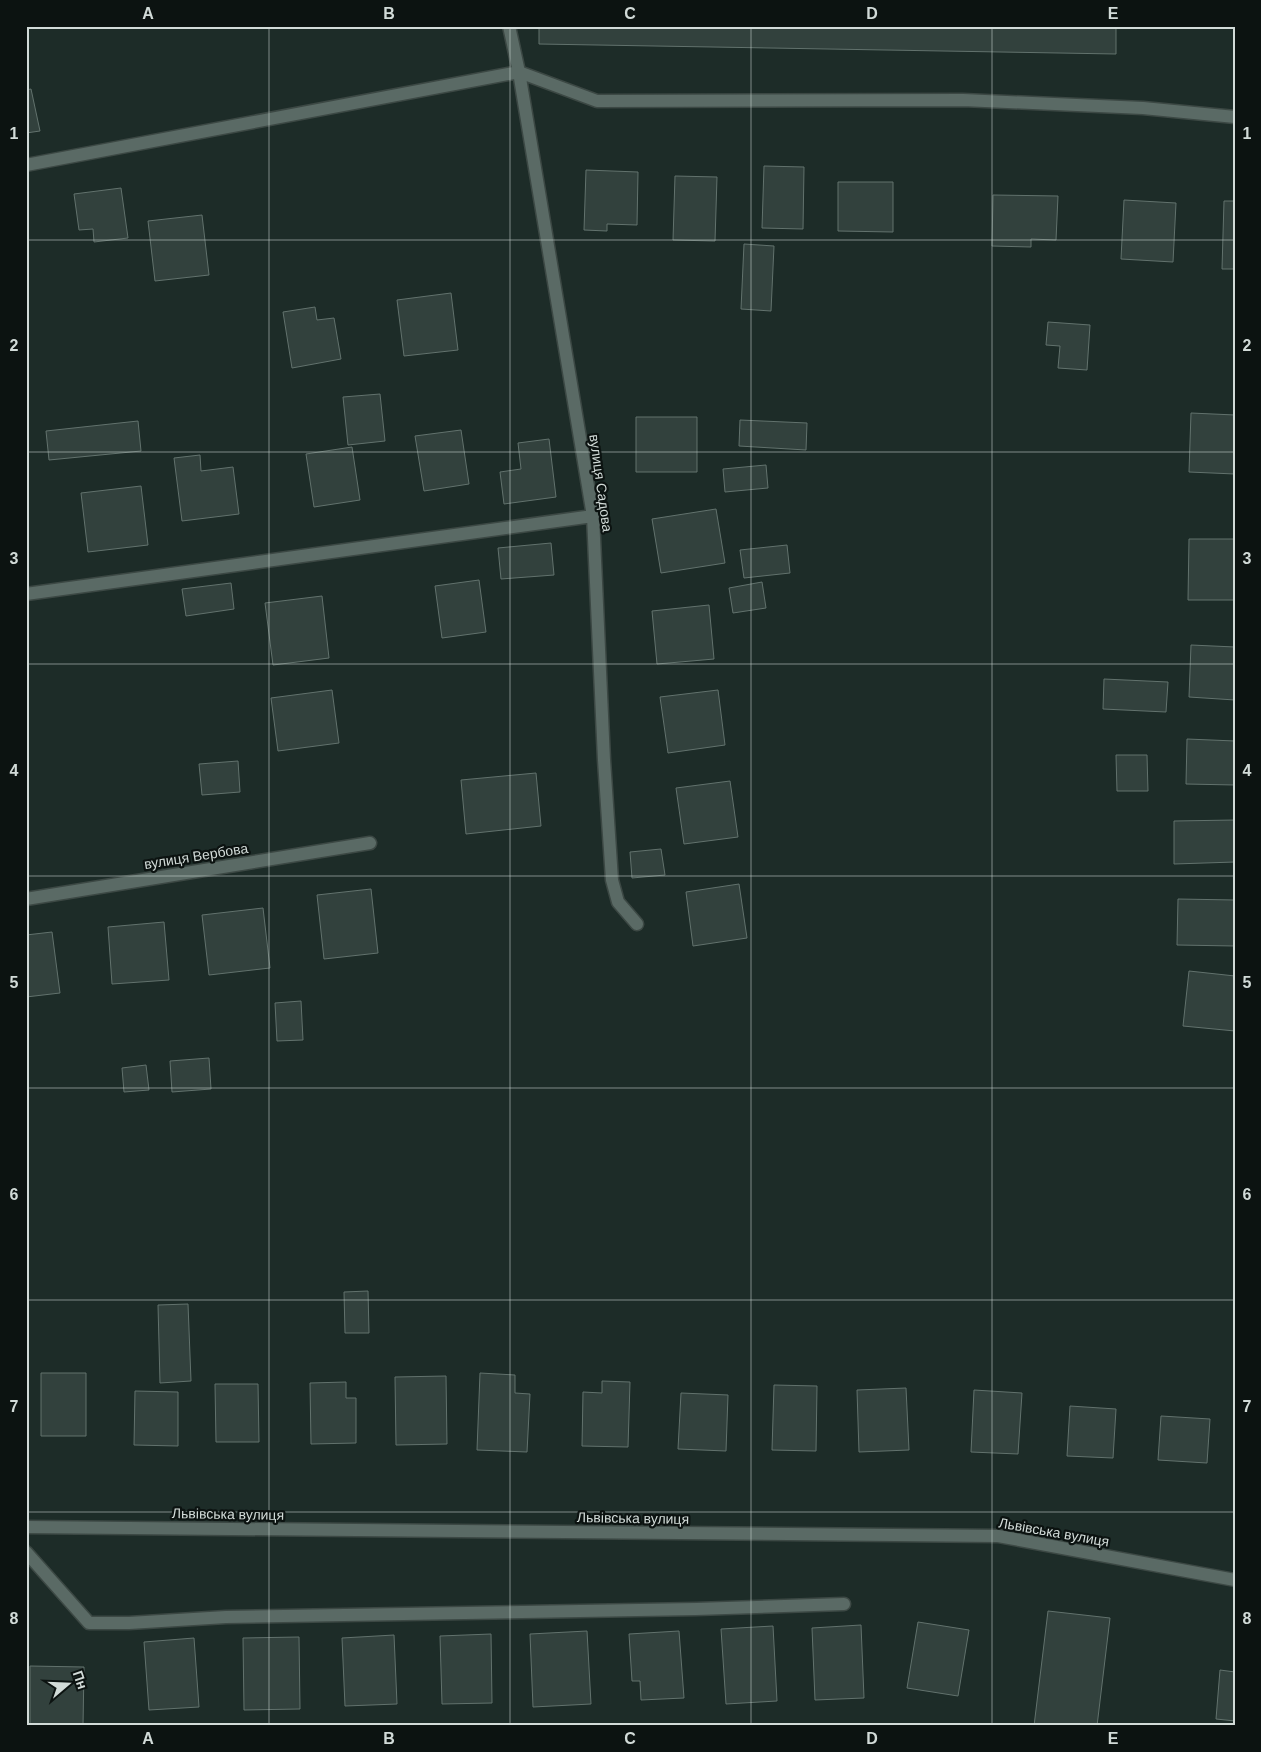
<svg xmlns="http://www.w3.org/2000/svg" width="1261" height="1752" font-family="Arial,sans-serif">
  <style>
    .building { fill: #32413d; stroke: #62726d }
    .lines { fill: none; stroke-linecap: round; stroke-linejoin: round }
    .street-casing { stroke: #3c4844; stroke-width: 15 }
    .secondary-casing { stroke: #3c4844; stroke-width: 15 }
    .street { stroke: #5a6a65; stroke-width: 12 }
    .secondary { stroke: #5a6a65; stroke-width: 12 }
    .grid { fill: none; stroke: #d2dbd8; stroke-width: 1; stroke-opacity: 0.55 }
    .labels { text-anchor: middle; dominant-baseline: central; stroke-width: 4.5; stroke-linejoin: round; paint-order: stroke }
    .street-label { font-size: 14px; fill: #d2dbd8; stroke: #0c1311 }
    .neatline { fill: none; stroke: #d2dbd8; stroke-width: 2 }
    .grid-label { font-size: 16px; text-anchor: middle; font-weight: bold; fill: #d2dbd8 }
  </style>
  <rect width="100%" height="100%" fill="#1d2c28"/>
  <path class="building" d="M539 26H1116V54L539 44Z
    M31 89 40 131 26 133V90Z
    M764 166 804 167 803 229 762 228Z
    M586 170 638 172 637 225 607 224V231L584 230Z
    M675 176 717 177 715 241 673 240Z
    M838 182H893V232L838 231Z
    M121 188 128 238 94 242 93 229 79 230 74 194Z
    M993 195 1058 196 1056 240 1031 239V247L992 246Z
    M1124 200 1176 203 1173 262 1121 259Z
    M1224 201H1235V269H1222Z
    M202 215 209 275 155 281 148 221Z
    M744 244 774 246 771 311 741 309Z
    M451 293 458 350 404 356 397 300Z
    M315 307 317 320 334 318 341 359 292 368 283 312Z
    M1048 322 1090 325 1087 370 1058 368 1060 346 1046 345Z
    M380 394 385 441 348 445 343 397Z
    M1191 413 1235 415V474L1189 472Z
    M636 417H697V472H636Z
    M740 420 807 423 806 450 739 446Z
    M138 421 141 451 49 460 46 431Z
    M461 430 469 484 424 491 415 436Z
    M549 439 556 497 504 504 500 472 521 469 518 443Z
    M352 447 360 500 314 507 306 454Z
    M200 455 201 471 233 467 239 514 182 521 174 458Z
    M766 465 768 488 725 492 723 469Z
    M141 486 148 545 88 552 81 493Z
    M716 509 725 563 661 573 652 519Z
    M1189 539H1235V600H1188Z
    M551 543 554 575 501 579 498 548Z
    M787 545 790 573 744 578 740 550Z
    M479 580 486 632 442 638 435 586Z
    M762 582 766 608 733 613 729 588Z
    M231 583 234 609 186 616 182 589Z
    M322 596 329 658 273 665 265 603Z
    M709 605 714 659 657 664 652 611Z
    M1191 645 1235 647V700L1189 697Z
    M1104 679 1168 682 1166 712 1103 709Z
    M332 690 339 743 278 751 271 698Z
    M718 690 725 745 668 753 660 697Z
    M1187 739 1235 741V785L1186 784Z
    M1116 755H1147L1148 791H1117Z
    M238 761 240 792 202 795 199 764Z
    M536 773 541 826 466 834 461 780Z
    M730 781 738 837 684 844 676 788Z
    M1235 820V862L1174 864V821Z
    M661 849 665 875 632 878 630 852Z
    M739 884 747 938 693 946 686 892Z
    M371 889 378 953 324 959 317 895Z
    M1178 899 1235 900V946L1177 945Z
    M263 908 270 968 209 975 202 915Z
    M164 922 169 980 112 984 108 927Z
    M52 932 60 993 26 997V935Z
    M1189 971 1235 976V1031L1183 1026Z
    M301 1001 303 1040 277 1041 275 1003Z
    M209 1058 211 1089 172 1092 170 1061Z
    M146 1065 149 1090 124 1092 122 1068Z
    M368 1291 369 1333H345L344 1292Z
    M188 1304 191 1381 160 1383 158 1305Z
    M41 1373H86V1436H41Z
    M480 1373 515 1375V1393L530 1394 527 1452 477 1450Z
    M446 1376 447 1444 396 1445 395 1377Z
    M602 1381 630 1382 628 1447 582 1446 583 1392 602 1393Z
    M346 1382V1398H356V1443L311 1444 310 1383Z
    M215 1384H258L259 1442H216Z
    M774 1385 817 1386 816 1451 772 1450Z
    M906 1388 909 1450 859 1452 857 1390Z
    M974 1390 1022 1393 1018 1454 971 1452Z
    M135 1391 178 1392V1446L134 1445Z
    M681 1393 728 1395 726 1451 678 1449Z
    M1070 1406 1116 1409 1113 1458 1067 1456Z
    M1161 1416 1210 1419 1207 1463 1158 1460Z
    M1048 1611 1110 1618 1097 1726H1034Z
    M918 1622 969 1630 958 1696 907 1688Z
    M861 1625 864 1698 815 1700 812 1628Z
    M773 1626 777 1701 726 1704 721 1629Z
    M587 1631 591 1704 533 1707 530 1634Z
    M679 1631 684 1698 641 1700 640 1681H632L629 1634Z
    M491 1634 492 1703 442 1704 440 1636Z
    M394 1635 397 1704 345 1706 342 1638Z
    M299 1637 300 1709 244 1710 243 1638Z
    M194 1638 199 1707 149 1710 144 1642Z
    M30 1666 84 1667 83 1726H30Z
    M1220 1670 1235 1672V1721L1216 1719Z"/>
  <g class="lines">
    <defs>
      <path id="street" d="M509 26 519 72 593 516 604 760 612 880 618 902 637 924
        M26 165 519 72 597 101 963 100 1143 108 1235 117
        M26 594 593 516
        M26 899 370 843
        M26 1552 89 1623H129L226 1617 696 1609 844 1604"/>
      <path id="secondary" d="M26 1527 998 1536 1235 1580"/>
    </defs>
    <use href="#street" class="street-casing"/>
    <use href="#secondary" class="secondary-casing"/>
    <use href="#street" class="street"/>
    <use href="#secondary" class="secondary"/>
  </g>
  <path class="grid" d="M269 26V1726M510 26V1726M751 26V1726M992 26V1726M26 240H1235M26 452H1235M26 664H1235M26 876H1235M26 1088H1235M26 1300H1235M26 1512H1235"/>
  <g class="labels">
    <g class="street-label">
      <text transform="translate(601 483) rotate(82)">вулиця Садова</text>
      <text transform="translate(196 856) rotate(-9)">вулиця Вербова</text>
      <text transform="translate(228 1514) rotate(1)">Львівська вулиця</text>
      <text transform="translate(633 1518) rotate(1)">Львівська вулиця</text>
      <text transform="translate(1054 1532) rotate(10)">Львівська вулиця</text>
    </g>
  </g>
  <rect width="1261" height="1752" fill="none" stroke="#0c1311" stroke-width="55"/>
  <g transform="translate(68 1684) rotate(71)" stroke="#0c1311" stroke-width="4" paint-order="stroke">
  <path d="M0-4L9 19L0 12L-9 19Z" fill="#d2dbd8"/>
  <text y="-8" font-size="14" font-weight="bold" text-anchor="middle" fill="#d2dbd8">Пн</text>
  </g>
  <rect x="28" y="28" width="1206" height="1696" class="neatline"/>
  <g class="grid-label">
    <text x="148" y="19">A</text>
    <text x="389" y="19">B</text>
    <text x="630" y="19">C</text>
    <text x="872" y="19">D</text>
    <text x="1113" y="19">E</text>
    <text x="14" y="139">1</text>
    <text x="1247" y="139">1</text>
    <text x="14" y="351">2</text>
    <text x="1247" y="351">2</text>
    <text x="14" y="564">3</text>
    <text x="1247" y="564">3</text>
    <text x="14" y="776">4</text>
    <text x="1247" y="776">4</text>
    <text x="14" y="988">5</text>
    <text x="1247" y="988">5</text>
    <text x="14" y="1200">6</text>
    <text x="1247" y="1200">6</text>
    <text x="14" y="1412">7</text>
    <text x="1247" y="1412">7</text>
    <text x="14" y="1624">8</text>
    <text x="1247" y="1624">8</text>
    <text x="148" y="1744">A</text>
    <text x="389" y="1744">B</text>
    <text x="630" y="1744">C</text>
    <text x="872" y="1744">D</text>
    <text x="1113" y="1744">E</text>
  </g>
</svg>
